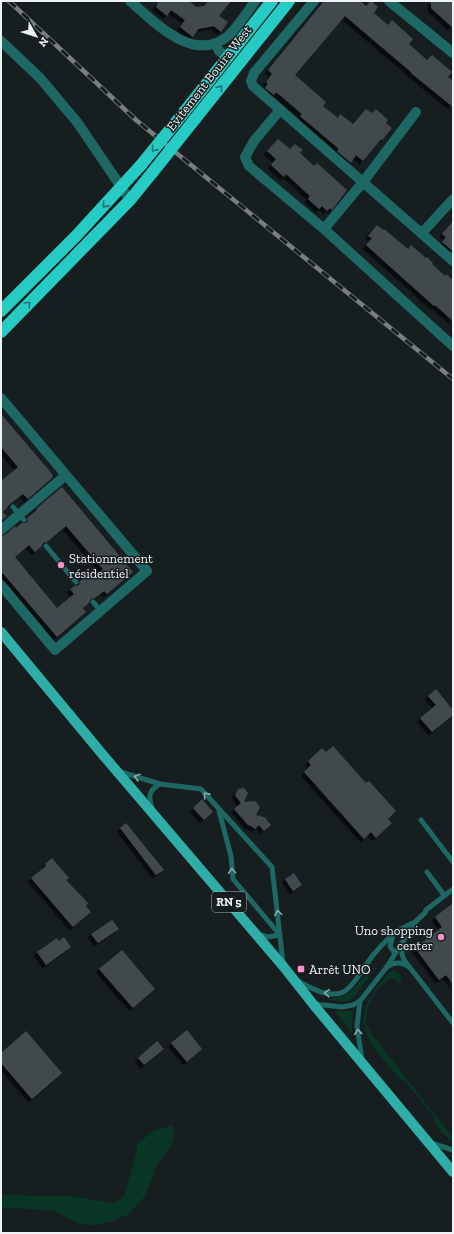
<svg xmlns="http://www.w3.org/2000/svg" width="454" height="1234" font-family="'Zilla Slab',serif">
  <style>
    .green { fill: #093525 }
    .building { fill: #43494e; fill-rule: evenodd; filter: url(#shadow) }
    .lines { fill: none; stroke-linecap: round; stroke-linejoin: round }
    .lane { stroke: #1d6764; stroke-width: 5 }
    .street { stroke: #1d6764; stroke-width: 10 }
    .primary { stroke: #2faea8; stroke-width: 10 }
    .highway { stroke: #26cbc4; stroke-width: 12 }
    .rail-casing { stroke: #797f81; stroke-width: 4.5 }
    .rail { stroke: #171e20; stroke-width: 3; stroke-dasharray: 9; stroke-linecap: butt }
    .highway-bridge { stroke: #26cbc4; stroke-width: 12 }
    .oneway { stroke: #1e7472 }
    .oneway2 { stroke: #85acac }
    .poi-dot { fill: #f890cc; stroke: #171e20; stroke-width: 1.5 }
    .labels { text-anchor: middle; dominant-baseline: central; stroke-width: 3; stroke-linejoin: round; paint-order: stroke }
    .shield { fill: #171e20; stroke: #adb2b4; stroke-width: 1 }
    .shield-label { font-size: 12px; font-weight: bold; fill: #edf2f4 }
    .street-label { font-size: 13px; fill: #edf2f4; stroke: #171e20 }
    .poi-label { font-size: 13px; fill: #edf2f4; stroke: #171e20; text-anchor: start }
  </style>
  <defs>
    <filter id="shadow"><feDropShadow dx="-3.5" dy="3.5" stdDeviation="0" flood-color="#0009"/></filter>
  </defs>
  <rect width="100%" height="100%" fill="#171e20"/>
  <path class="green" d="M392 971C401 971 404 977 399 984L393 978C380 981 364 1008 366 1022 366 1026 370 1030 371 1033L453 1138V1142L441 1132 436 1125 434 1117 405 1081 401 1080C379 1053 347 1029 374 992 379 985 384 976 392 971Z
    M364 975 370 977 362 985 353 999 344 1002 327 999C348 997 352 992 364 975Z
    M334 1011H353L352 1022V1033Z
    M173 1125 174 1137 171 1146 155 1168 153 1176 145 1196 129 1214 110 1222 93 1225 80 1224 54 1211 18 1208H1V1195L70 1196 113 1203 121 1199 125 1193 137 1150V1144L153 1131Z"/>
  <path class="building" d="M159 1H189L196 7 204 6 208 1H231L219 16 228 22 221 32 214 26 198 29 193 37 180 27 185 20 171 10 167 16 156 7Z
    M324 1H360L366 6 371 1 378 7 374 13 388 25 392 20 413 39 409 44 427 60 432 55 452 72 448 77 453 81V107L411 73V72L345 16 295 75 326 102 323 106 338 118 340 114 353 124 366 109 372 113 376 109 388 120 386 123 392 128 382 140 381 139 363 161 356 155 351 163 337 151 339 149 300 116 302 114 276 92 274 95 265 88 268 84 266 82 272 74 268 70Z
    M431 1H453V28L431 8Z
    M278 139 290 149 295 144 303 150 300 153 314 166 317 163 347 190 332 210 330 208 327 211 322 206 319 209 308 199 310 196 286 174 284 177 271 165 276 159 267 151Z
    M453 221V251L442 242 446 237 442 234Z
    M377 225 383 230 384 229 408 249 411 245 426 258 427 257 433 263 432 264 445 276 446 274 453 280V321L435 305 434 306 366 245 372 238 368 236Z
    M1 414 53 475 52 476 53 477 28 499 23 494 10 504 3 512 7 516 1 521V481L18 467 1 447Z
    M62 487 133 572 107 594 104 591 95 598 91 599 89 603 83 608 86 612 57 637 1 571V536L5 535 15 526 16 528 22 523H26L28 521 27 518 37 510 36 509ZM66 526 103 569 90 579 87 576 80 581 79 585 75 586 70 589 74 594 57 608 15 557 29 545 35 552 42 546 43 543 47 542Z
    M436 689 453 710V715L432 732 420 718 436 705 428 696Z
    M333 746 366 783 369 781 396 811 388 819 392 823 376 838 371 832 364 839 304 772 311 765 308 761 322 748 326 752Z
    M244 788 248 793 244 802 255 801 260 807 256 815 267 818 266 819 271 825 264 831 259 825 255 829 251 826 248 825 234 809 241 803 235 795 238 789Z
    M202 799 213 812 204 820 193 808Z
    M126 823 164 870 156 875 120 828Z
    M52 858 69 878 66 880 88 903 86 906 91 912 73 927 31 878 46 866 45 864Z
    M294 873 302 885 293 891 285 879Z
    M453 903V984L446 975 439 980 415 948 442 927 435 917Z
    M112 920 119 929 98 943 91 934Z
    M64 937 71 947 46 965 37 952 57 938 59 941Z
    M122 950 155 989 133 1008 99 969Z
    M187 1030 202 1049 187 1062 171 1043Z
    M26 1031 62 1073 32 1099 1 1063V1053Z
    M157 1041 164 1049 144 1065 138 1058Z"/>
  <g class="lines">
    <path class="lane" d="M13 507 24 520
      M46 546 76 582
      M93 602 101 611
      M121 772 160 784 201 789 272 867 283 963
      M152 808C148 796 149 790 160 784
      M219 811 231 856 233 879 280 935 268 937 259 934
      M421 820 453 862
      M427 872 444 895
      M393 935 390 946 395 954
      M402 944C401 950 401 954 404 960L453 1023
      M387 967C394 962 402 962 409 967
      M298 981C311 988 325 997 341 993 353 989 366 963 374 954 379 948 384 943 389 938 396 931 406 926 415 922
      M360 1001 357 1026 362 1060
      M315 1004 342 1007 353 1005 360 1001 386 968 411 929 417 920 425 913 426 910 453 889
      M431 1143 453 1150"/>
    <path class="street" d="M130 1C155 23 194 64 228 36 237 28 248 11 255 1
      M314 1 254 73 251 81 253 86 453 261
      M389 1 453 53
      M1 41 40 78 77 122 130 200
      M216 44 219 51 227 57
      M280 110 254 141 245 157 249 166 324 229 453 346
      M324 229 363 182 416 112
      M422 233 453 199
      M1 398 147 571 55 650 1 585
      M1 530 66 475"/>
    <path class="primary" d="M1 632 103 755 283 966 313 1004 453 1172"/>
    <path class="highway" d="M185 111 272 1
      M195 119 289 1
      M1 311 76 236 141 165
      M1 332 130 200 152 173"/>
    <defs>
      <path id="rail" d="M9 1 136 120 453 379"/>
    </defs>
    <use href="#rail" class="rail-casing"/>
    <use href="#rail" class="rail"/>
    <path class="highway-bridge" d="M141 165 185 111
      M152 173 195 119"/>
  </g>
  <defs><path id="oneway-chevron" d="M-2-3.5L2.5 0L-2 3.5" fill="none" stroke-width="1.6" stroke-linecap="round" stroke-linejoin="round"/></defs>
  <g class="oneway">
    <use href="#oneway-chevron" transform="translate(220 88) rotate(-52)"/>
    <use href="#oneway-chevron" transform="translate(154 149) rotate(129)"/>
    <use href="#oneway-chevron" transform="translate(105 205) rotate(132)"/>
    <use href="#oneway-chevron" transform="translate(28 304) rotate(-46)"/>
  </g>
  <g class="oneway2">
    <use href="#oneway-chevron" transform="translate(137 777) rotate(-163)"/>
    <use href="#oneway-chevron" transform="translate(206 795) rotate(-132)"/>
    <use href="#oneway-chevron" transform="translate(232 871) rotate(-94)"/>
    <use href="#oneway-chevron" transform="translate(278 913) rotate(-97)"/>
    <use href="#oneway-chevron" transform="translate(327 993) rotate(-175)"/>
    <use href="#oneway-chevron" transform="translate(358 1032) rotate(-96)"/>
  </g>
  <g class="poi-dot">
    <circle cx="61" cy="565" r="4"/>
    <circle cx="441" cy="937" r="4"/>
    <rect x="297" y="965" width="8" height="8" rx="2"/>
  </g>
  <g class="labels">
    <rect class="shield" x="212" y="892" width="34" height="20" rx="3"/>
    <g class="shield-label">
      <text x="229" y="902">RN 5</text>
    </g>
    <g class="street-label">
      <text transform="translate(209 78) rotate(-52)">Evitement Bouira West</text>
    </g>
    <g class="poi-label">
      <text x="69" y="558">Stationnement<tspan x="69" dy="15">résidentiel</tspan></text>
      <text x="433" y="930" text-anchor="end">Uno shopping<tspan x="433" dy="15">center</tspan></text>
      <text x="309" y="969">Arrêt UNO</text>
    </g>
  </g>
  <rect width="454" height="1234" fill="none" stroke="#edf2f4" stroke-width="4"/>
  <g transform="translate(36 36) rotate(129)" stroke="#171e20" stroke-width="3" paint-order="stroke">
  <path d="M0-3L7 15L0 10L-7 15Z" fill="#edf2f4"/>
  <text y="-6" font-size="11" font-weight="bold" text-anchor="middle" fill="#edf2f4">N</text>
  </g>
</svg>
